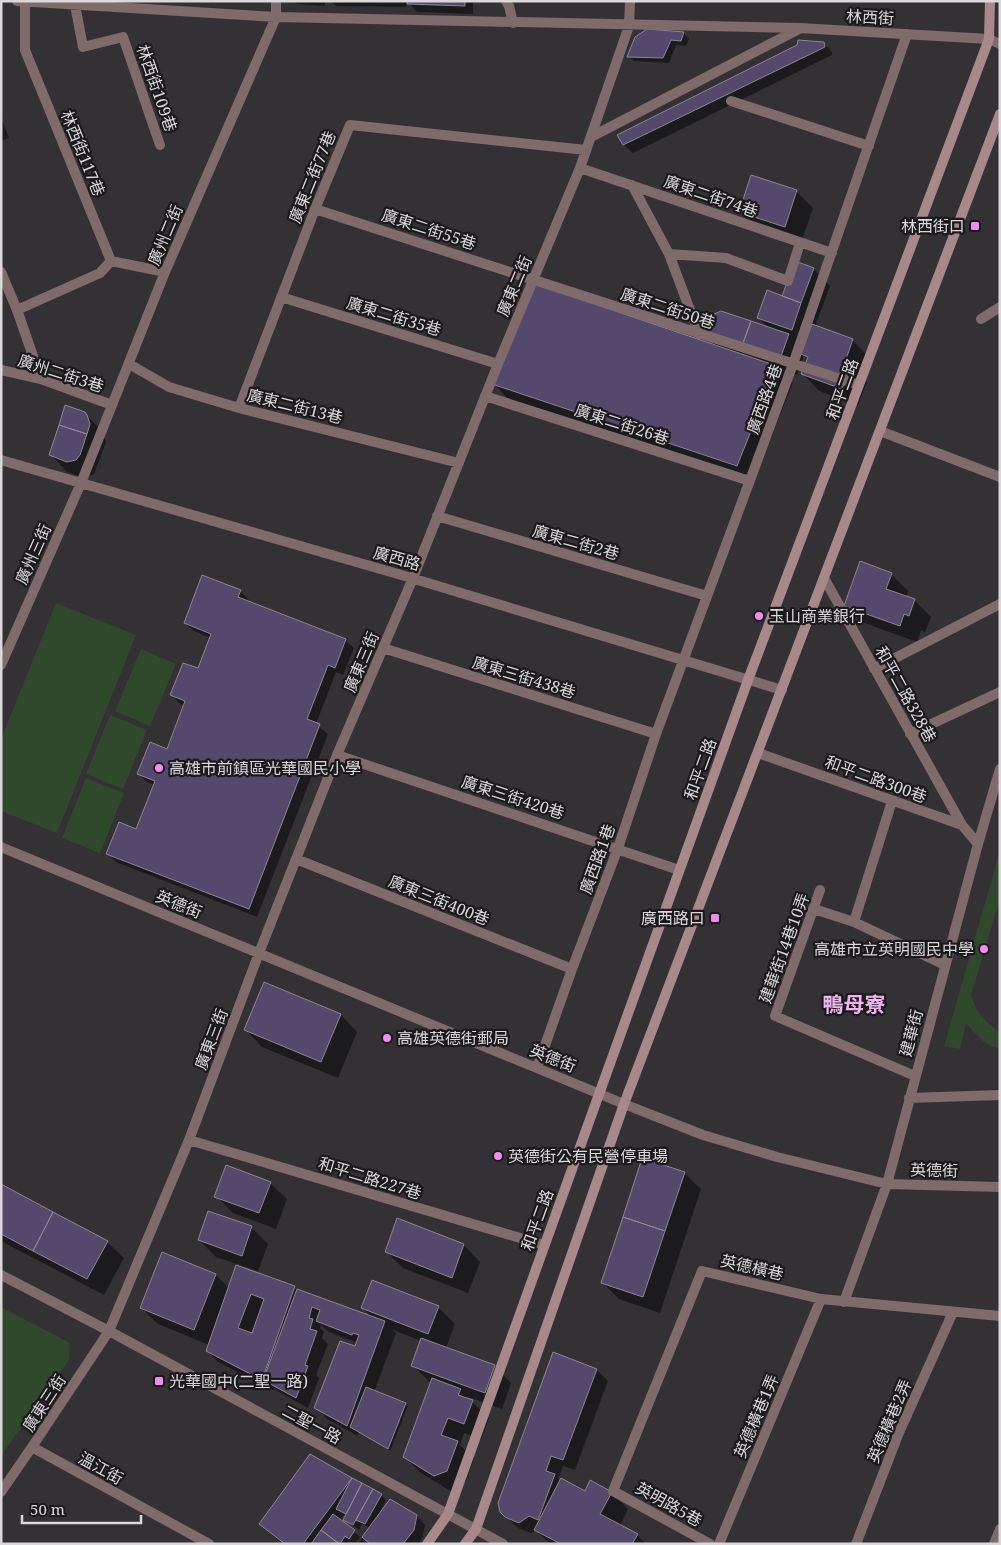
<svg xmlns="http://www.w3.org/2000/svg" width="1001" height="1545" font-family="'Noto Serif','Noto Sans TC',serif">
  <style>
    .green { fill: #30482c }
    .shadow { fill: #0007; fill-rule: evenodd }
    .building { fill: #54486c; stroke: #8a898f; fill-rule: evenodd }
    .lines { fill: none; stroke-linecap: round; stroke-linejoin: round }
    .street { stroke: #7f6a6c; stroke-width: 10 }
    .secondary { stroke: #a9888c; stroke-width: 10 }
    .poi-dot { fill: #f28af2; stroke: #1b191b; stroke-width: 2 }
    .labels { text-anchor: middle; dominant-baseline: central; stroke-width: 4.5; stroke-linejoin: round; paint-order: stroke }
    .street-label { font-size: 16px; fill: #dbd8db; stroke: #1b191b }
    .poi-label { font-size: 16px; fill: #dbd8db; stroke: #1b191b; text-anchor: start }
    .district-label { font-size: 21px; font-weight: bold; fill: #eeb4ed; stroke: #1b191b }
  </style>
  <rect width="100%" height="100%" fill="#343135"/>
  <path class="green" d="M56 603 136 635 57 833 1 811V739Z
    M141 649 176 664 150 726 115 711Z
    M110 715 147 730 123 789 86 774Z
    M86 778 124 793 100 853 62 838Z
    M1000 851V899L971 995C977 1013 984 1022 1000 1032V1048C985 1047 975 1033 966 1023L960 1049 944 1046Z
    M1 1307 70 1343 69 1360 1 1456Z"/>
  <path class="shadow" d="M294 1H325V6L297 4Z
    M331 1H406V7L336 6Z
    M409 1H473V14L417 12 409 3Z
    M647 30 684 33 689 39 686 46 676 45 669 63 634 61 629 56Z
    M824 43 832 52V55L633 153 624 145 619 135Z
    M1 117 9 138 1 141Z
    M796 191 813 208 801 243 757 228 740 212Z
    M814 269 830 286 815 327 852 340 869 357 862 377 867 382 858 405 819 391 803 374 808 359 804 355 797 375 779 369 793 383 753 481 510 401 494 384 716 346 700 330 770 329 758 317 783 298ZM794 341 806 345 804 351Z
    M84 413 101 430 106 442 94 474 85 478 67 472 51 455Z
    M891 574 908 591 906 598 914 600 931 617 925 632 921 630 917 642 862 622 845 605Z
    M203 577 240 591 249 600 248 602 345 640 354 648 343 675 336 672 316 724 328 734 257 917 116 862 108 854 137 831 155 785 147 782 139 774 168 751 185 705 180 704 172 695 199 670 211 638 194 631 185 623Z
    M265 984 341 1015 357 1032 338 1078 262 1047 246 1030Z
    M684 1173 701 1189 660 1313 619 1299 602 1282Z
    M270 1183 287 1199 276 1229 233 1213 216 1196Z
    M1 1186 107 1242 124 1258 104 1295 1 1241Z
    M398 1220 464 1245 480 1262 468 1293 403 1268 386 1251Z
    M251 1227 268 1244 258 1271 216 1257 199 1240Z
    M237 1267 373 1318 363 1308 438 1307 455 1324 446 1348 495 1366 511 1383 502 1409 466 1396 489 1418 481 1440 464 1433 460 1445 474 1459 463 1488 452 1492 421 1473 404 1457 431 1383 413 1366 421 1341 391 1329 396 1333 374 1392 408 1406 390 1451 359 1432 358 1436 327 1419 316 1407 358 1343 329 1332 321 1325 320 1328 324 1332 322 1338 328 1344 316 1375 319 1378 308 1408 274 1389 273 1390 218 1362 207 1350 209 1345 158 1324 141 1308 216 1275 229 1288Z
    M553 1354 597 1370 608 1381 575 1470 563 1466 558 1479 560 1482 585 1492 612 1493 628 1509 620 1526 637 1535 646 1544H550L536 1530 531 1533 518 1528 501 1511 499 1503 501 1494Z
    M351 1479 381 1495 386 1500 380 1511 382 1512 417 1516 425 1525 422 1539 418 1544H358L370 1528 362 1524 359 1530 344 1519 346 1516 344 1515 339 1520 360 1537 355 1543 351 1541 349 1544H283L260 1524Z"/>
  <path class="building" d="M408 1H465V6L407 4Z
    M647 29 684 32 681 41 671 40 663 58 627 57 635 37Z
    M798 40 824 42 825 47 623 145 617 135 797 45Z
    M751 175 797 190 785 227 739 212Z
    M795 261 814 268 801 303 782 296Z
    M533 283 777 366 737 466 492 384Z
    M767 290 801 303 792 330 757 318Z
    M721 311 751 321 742 346 699 331 703 319Z
    M751 321 789 334 780 359 742 346Z
    M812 324 853 339 845 362 851 364 842 389 801 374 808 357 801 354Z
    M65 405 85 412 87 415 90 424 87 434 59 425Z
    M59 425 87 434 80 455 76 460 67 462 49 455Z
    M860 561 892 573 886 589 915 599 909 616 904 614 900 626 844 606Z
    M202 575 241 590 238 597 346 639 335 668 328 665 307 719 320 724 249 909 106 854 119 822 136 829 155 781 137 774 150 742 167 749 185 701 170 695 183 663 198 668 211 634 184 623Z
    M264 982 341 1014 321 1062 244 1030Z
    M642 1158 685 1172 665 1231 623 1217Z
    M226 1165 271 1182 259 1213 214 1197Z
    M1 1184 53 1212 33 1251 1 1234Z
    M208 1211 252 1226 242 1256 198 1240Z
    M53 1212 108 1241 87 1279 33 1251Z
    M623 1217 665 1231 643 1297 601 1283Z
    M397 1218 464 1244 452 1278 385 1252Z
    M162 1252 216 1274 194 1330 140 1308Z
    M236 1265 295 1286 262 1380 206 1351ZM251 1294 264 1299 252 1333 238 1328Z
    M372 1280 439 1306 428 1334 361 1308Z
    M297 1289 385 1321 347 1426 314 1408 340 1341 355 1346 359 1335 353 1333 352 1335 316 1321 320 1310 312 1307 309 1318 313 1319 310 1329 317 1331 305 1365 308 1366 296 1398 263 1380Z
    M421 1338 495 1365 485 1393 411 1366Z
    M553 1352 597 1369 563 1460 551 1456 546 1471 555 1474 538 1520 529 1516 519 1523 505 1517 500 1512 498 1503Z
    M432 1378 461 1389 458 1395 473 1400 464 1424 448 1418 441 1435 458 1441 447 1471 434 1476 403 1457Z
    M366 1387 406 1403 388 1449 350 1427Z
    M310 1454 352 1478 303 1544H285L259 1524Z
    M352 1478 362 1483 346 1514 336 1509Z
    M561 1478 585 1491 590 1480 612 1492 600 1514 638 1534 632 1544H561L534 1530Z
    M362 1483 373 1489 353 1525 343 1520Z
    M373 1489 382 1494 365 1524 356 1520Z
    M390 1499 417 1515 414 1530 403 1544H370L362 1537Z
    M333 1514 355 1530 349 1539 345 1536 340 1544 321 1530Z
    M321 1530 339 1544H311Z"/>
  <g class="lines">
    <path class="street" d="M17 1 276 17 800 28 989 39 1000 44
      M506 1 509 6 513 23
      M25 2V50L111 261 165 272
      M75 5 83 47 123 37 160 145
      M731 101 869 146
      M591 137 799 29
      M580 168 832 253
      M632 185 669 254 699 334
      M315 209 859 385
      M669 254 726 258 788 281 800 243
      M1 272 17 310 41 379
      M281 297 498 364
      M17 310 100 273 111 261
      M981 319 1000 307
      M129 364 169 387 239 408 459 463
      M1 370 41 379 112 405
      M485 396 750 481
      M239 408 315 209 350 125 586 150
      M880 431 1000 477
      M1 460 398 574 782 690
      M437 516 707 596
      M824 578 962 825
      M383 648 656 734
      M1 665 81 483 165 272 276 17V1
      M874 669 1000 604
      M910 734 1000 692
      M758 753 962 825 978 844
      M337 755 679 870
      M1 847 624 1104 703 1135 777 1157 887 1184 1000 1187
      M296 859 572 969
      M820 890 775 1016 915 1076
      M814 909 854 922 945 965
      M854 922 892 801
      M537 1068 572 969 618 848 656 734 793 364 907 34
      M909 1098 1000 1095
      M189 1140 544 1245
      M1 1275 109 1331 503 1544
      M844 1302 887 1184 978 844 1000 769
      M32 1447 209 1544
      M1 1492 32 1447 109 1331 189 1140 259 953 337 755 413 578 498 364 580 168 629 26 630 1
      M710 1544 613 1491 702 1271 821 1299 1000 1316
      M719 1544 821 1299
      M856 1544 898 1435 953 1312
      M994 1544 1000 1529"/>
    <path class="secondary" d="M427 1544 448 1514 748 680 989 39 990 1
      M465 1544 476 1529 624 1104 1000 114"/>
  </g>
  <g class="poi-dot">
    <rect x="970" y="221" width="10" height="10" rx="2.5"/>
    <circle cx="759" cy="616" r="5"/>
    <circle cx="159" cy="768" r="5"/>
    <rect x="710" y="913" width="10" height="10" rx="2.5"/>
    <circle cx="984" cy="949" r="5"/>
    <circle cx="387" cy="1038" r="5"/>
    <circle cx="498" cy="1156" r="5"/>
    <rect x="154" y="1376" width="10" height="10" rx="2.5"/>
  </g>
  <g class="labels">
    <g class="street-label">
      <text transform="translate(870 17) rotate(3)">林西街</text>
      <text transform="translate(157 88) rotate(71)">林西街109巷</text>
      <text transform="translate(83 153) rotate(68)">林西街117巷</text>
      <text transform="translate(312 177) rotate(-68)">廣東二街77巷</text>
      <text transform="translate(711 196) rotate(19)">廣東二街74巷</text>
      <text transform="translate(429 229) rotate(18)">廣東二街55巷</text>
      <text transform="translate(165 235) rotate(-67)">廣州二街</text>
      <text transform="translate(514 286) rotate(-67)">廣東二街</text>
      <text transform="translate(668 308) rotate(18)">廣東二街50巷</text>
      <text transform="translate(394 316) rotate(17)">廣東二街35巷</text>
      <text transform="translate(61 373) rotate(18)">廣州二街3巷</text>
      <text transform="translate(842 389) rotate(-70)">和平二路</text>
      <text transform="translate(764 399) rotate(-70)">廣西路4巷</text>
      <text transform="translate(295 406) rotate(14)">廣東二街13巷</text>
      <text transform="translate(622 424) rotate(18)">廣東二街26巷</text>
      <text transform="translate(576 542) rotate(16)">廣東二街2巷</text>
      <text transform="translate(33 554) rotate(-66)">廣州三街</text>
      <text transform="translate(397 558) rotate(16)">廣西路</text>
      <text transform="translate(361 662) rotate(-67)">廣東三街</text>
      <text transform="translate(524 677) rotate(17)">廣東三街438巷</text>
      <text transform="translate(906 694) rotate(61)">和平二路328巷</text>
      <text transform="translate(700 769) rotate(-70)">和平二路</text>
      <text transform="translate(876 779) rotate(20)">和平二路300巷</text>
      <text transform="translate(513 797) rotate(18)">廣東三街420巷</text>
      <text transform="translate(597 859) rotate(-70)">廣西路1巷</text>
      <text transform="translate(439 900) rotate(22)">廣東三街400巷</text>
      <text transform="translate(179 904) rotate(22)">英德街</text>
      <text transform="translate(784 948) rotate(-70)">建華街14巷10弄</text>
      <text transform="translate(911 1033) rotate(-75)">建華街</text>
      <text transform="translate(211 1039) rotate(-69)">廣東三街</text>
      <text transform="translate(553 1058) rotate(22)">英德街</text>
      <text transform="translate(934 1170) rotate(1)">英德街</text>
      <text transform="translate(370 1178) rotate(17)">和平二路227巷</text>
      <text transform="translate(537 1220) rotate(-70)">和平二路</text>
      <text transform="translate(752 1267) rotate(13)">英德橫巷</text>
      <text transform="translate(44 1403) rotate(-57)">廣東三街</text>
      <text transform="translate(756 1416) rotate(-67)">英德橫巷1弄</text>
      <text transform="translate(889 1421) rotate(-67)">英德橫巷2弄</text>
      <text transform="translate(312 1424) rotate(28)">二聖一路</text>
      <text transform="translate(101 1468) rotate(29)">溫江街</text>
      <text transform="translate(669 1504) rotate(29)">英明路5巷</text>
    </g>
    <g class="poi-label">
      <text x="965" y="226" text-anchor="end">林西街口</text>
      <text x="769" y="616">玉山商業銀行</text>
      <text x="169" y="768">高雄市前鎮區光華國民小學</text>
      <text x="705" y="918" text-anchor="end">廣西路口</text>
      <text x="974" y="949" text-anchor="end">高雄市立英明國民中學</text>
      <text x="397" y="1038">高雄英德街郵局</text>
      <text x="508" y="1156">英德街公有民營停車場</text>
      <text x="169" y="1381">光華國中(二聖一路)</text>
    </g>
    <g class="district-label">
      <text x="854" y="1004">鴨母寮</text>
    </g>
  </g>
  <rect width="1001" height="1545" fill="none" stroke="#dbd8db" stroke-width="5"/>
  <path d="M22 1515v8h119v-8" fill="none" stroke="#dbd8db" stroke-width="2.5"/>
  <text x="30" y="1515" font-size="15" fill="#dbd8db" stroke="#1b191b" stroke-width="4" paint-order="stroke">50 m</text>
</svg>
